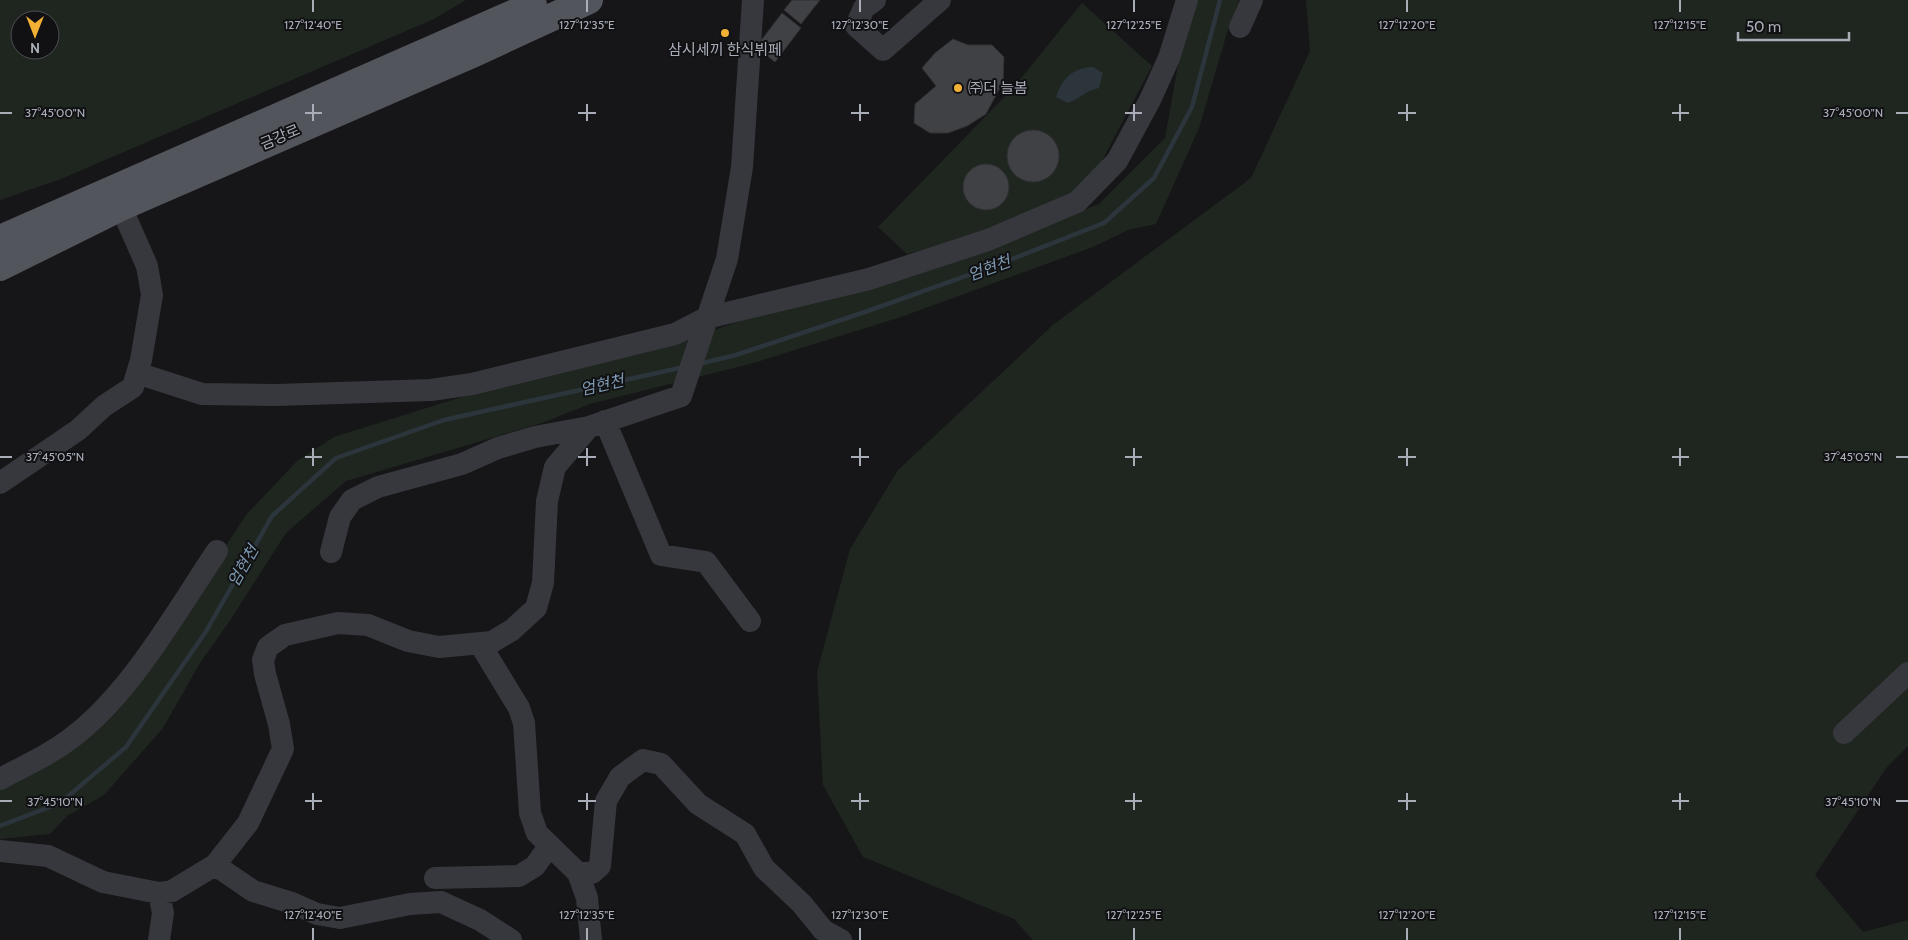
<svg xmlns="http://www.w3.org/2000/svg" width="1908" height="940" font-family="Cabin,'Noto Sans KR',sans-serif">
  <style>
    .green { fill: #1e261f; fill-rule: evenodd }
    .water { fill: #2c353c }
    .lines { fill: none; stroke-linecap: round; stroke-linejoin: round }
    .stream { stroke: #2c353c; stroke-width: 4.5 }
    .building { fill: #404145; stroke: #303034 }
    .minor { stroke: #37383d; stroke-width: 22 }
    .major { stroke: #53555c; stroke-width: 28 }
    .ticks { fill: none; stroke: #a8adb8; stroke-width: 2 }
    .poi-dot { fill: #f2b134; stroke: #111113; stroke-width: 2 }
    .labels { text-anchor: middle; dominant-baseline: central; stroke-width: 4; stroke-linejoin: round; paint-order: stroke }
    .poi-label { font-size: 15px; fill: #a8adb8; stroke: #111113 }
    .street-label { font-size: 15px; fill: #a8adb8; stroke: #111113 }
    .water-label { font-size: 16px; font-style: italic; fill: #7f9bb3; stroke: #111113 }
    .ticks-label { font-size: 12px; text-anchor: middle; fill: #a8adb8; stroke: #111113; stroke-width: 4; stroke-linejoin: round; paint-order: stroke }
  </style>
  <rect width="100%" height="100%" fill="#161618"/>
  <path class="green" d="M0 0H466L434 19 61 179 0 200ZM20 20H50V50H20Z
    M1192 0H1239L1227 33 1199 128 1156 224 1128 230 1093 247 901 317 750 364 590 404 542 423 346 481 286 533 231 619 200 663 163 728 104 795 67 816 50 834 0 839V787L60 753 174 624 246 515 297 461 334 437 503 384 645 353 768 312 935 268 1099 204 1165 138 1185 26Z
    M1306 0H1908V746L1887 767 1815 875 1863 932 1908 920V940H1033L1014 919 863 857 823 785 817 672 850 549 898 470 1054 324 1251 178 1310 51Z
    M1082 3 1152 66 1096 172 1067 200 979 235 907 254 878 227 1013 88Z"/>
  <path class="water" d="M1093 67 1103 73 1099 88C1083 92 1082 98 1068 103L1056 97C1062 78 1073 68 1093 67Z"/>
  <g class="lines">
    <path class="stream" d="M699 364 736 355 865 312 1002 263 1104 223 1154 178 1192 107 1220 0
      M0 826 60 803 126 747 205 633 272 516 336 458 444 420 684 367"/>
  </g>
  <path class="building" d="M792 0H820L801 24 784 10Z
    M782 13 801 28 775 62 756 47Z
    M953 39 968 45H992L1004 57 1003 82 986 114 967 126 948 133H930L914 123 915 104 936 86 922 68 935 53Z
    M1007 156a26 26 0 1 1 52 0a26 26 0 1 1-52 0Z
    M963 187a23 23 0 1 1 46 0a23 23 0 1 1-46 0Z"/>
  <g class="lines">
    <path class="minor" d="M875 0 864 8 856 26 883 50 940 0
      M1240 27 1252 0
      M137 373 202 394 277 395 431 390 472 384 675 334 706 318 869 279 988 240 1077 202 1117 161 1150 100 1169 58 1187 0
      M605 421 661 555 706 562 750 621
      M0 483 78 430 104 406 133 387 141 360 152 295 147 266 121 207
      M331 552 340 517 352 500 378 487 462 464 498 448 535 437 589 427 681 396 727 259 742 167 753 0
      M480 644 519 708 524 723 530 813 537 833 578 873 587 898 591 940
      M1844 733 1908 673
      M0 779C20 768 41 759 60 746 125 704 174 615 217 551
      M0 851 48 856 103 882 159 893 172 891 215 865 248 823 283 749 279 724 265 674 263 660 268 647 285 635 338 623 368 625 408 641 439 647 492 642 512 630 536 608 543 583 547 501 555 467 589 427
      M215 865 253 891 292 903 317 914 340 918 410 904 441 902 480 920 511 940
      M578 873H592L600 866 606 801 620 777 643 760 661 764 698 804 745 834 764 868 802 904 823 930 841 940
      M435 878 519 876 535 866 549 846
      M159 893 163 913 159 940"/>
    <path class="major" d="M0 239 533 5
      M0 267 121 207 470 55 589 0"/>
  </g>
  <path class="ticks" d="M313 0V12M587 0V12M860 0V12M1134 0V12M1407 0V12M1680 0V12M313 104V121M587 104V121M860 104V121M1134 104V121M1407 104V121M1680 104V121M0 113H12M305 113H322M578 113H596M851 113H869M1125 113H1142M1398 113H1416M1672 113H1689M1896 113H1908M313 448V466M587 448V466M860 448V466M1134 448V466M1407 448V466M1680 448V466M0 457H12M305 457H322M578 457H596M851 457H869M1125 457H1142M1398 457H1416M1672 457H1689M1896 457H1908M313 793V810M587 793V810M860 793V810M1134 793V810M1407 793V810M1680 793V810M0 801H12M305 801H322M578 801H596M851 801H869M1125 801H1142M1398 801H1416M1672 801H1689M1896 801H1908M313 928V940M587 928V940M860 928V940M1134 928V940M1407 928V940M1680 928V940"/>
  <g class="poi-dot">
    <circle cx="725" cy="33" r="5"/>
    <circle cx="958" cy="88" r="5"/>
  </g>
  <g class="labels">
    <g class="poi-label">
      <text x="725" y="50">삼시세끼 한식뷔페</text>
      <text x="968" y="88" text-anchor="start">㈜더 늘봄</text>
    </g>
    <g class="street-label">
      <text transform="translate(280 137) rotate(-23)">금강로</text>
    </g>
    <g class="water-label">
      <text transform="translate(989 268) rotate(-20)">엄현천</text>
      <text transform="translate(602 385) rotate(-13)">엄현천</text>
      <text transform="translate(243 566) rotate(-60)">엄현천</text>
    </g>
  </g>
  <g class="ticks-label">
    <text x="313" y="29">127°12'40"E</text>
    <text x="587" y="29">127°12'35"E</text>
    <text x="860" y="29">127°12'30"E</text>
    <text x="1134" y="29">127°12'25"E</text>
    <text x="1407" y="29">127°12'20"E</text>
    <text x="1680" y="29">127°12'15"E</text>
    <text x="1853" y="117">37°45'00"N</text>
    <text x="55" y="117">37°45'00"N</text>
    <text x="1853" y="461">37°45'05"N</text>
    <text x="55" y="461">37°45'05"N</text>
    <text x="1853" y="806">37°45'10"N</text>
    <text x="55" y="806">37°45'10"N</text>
    <text x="313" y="919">127°12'40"E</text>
    <text x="587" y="919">127°12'35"E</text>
    <text x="860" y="919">127°12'30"E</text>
    <text x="1134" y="919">127°12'25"E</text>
    <text x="1407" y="919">127°12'20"E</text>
    <text x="1680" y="919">127°12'15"E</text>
  </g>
  <g transform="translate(35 35) rotate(180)"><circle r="24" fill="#111113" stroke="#4d4f55"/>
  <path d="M0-4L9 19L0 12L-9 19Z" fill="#f2b134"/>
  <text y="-8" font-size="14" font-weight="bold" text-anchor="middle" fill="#a8adb8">N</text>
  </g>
  <path d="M1738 32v8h111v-8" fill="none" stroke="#a8adb8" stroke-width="2.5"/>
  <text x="1746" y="32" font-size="15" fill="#a8adb8" stroke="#111113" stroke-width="4" paint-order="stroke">50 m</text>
</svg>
